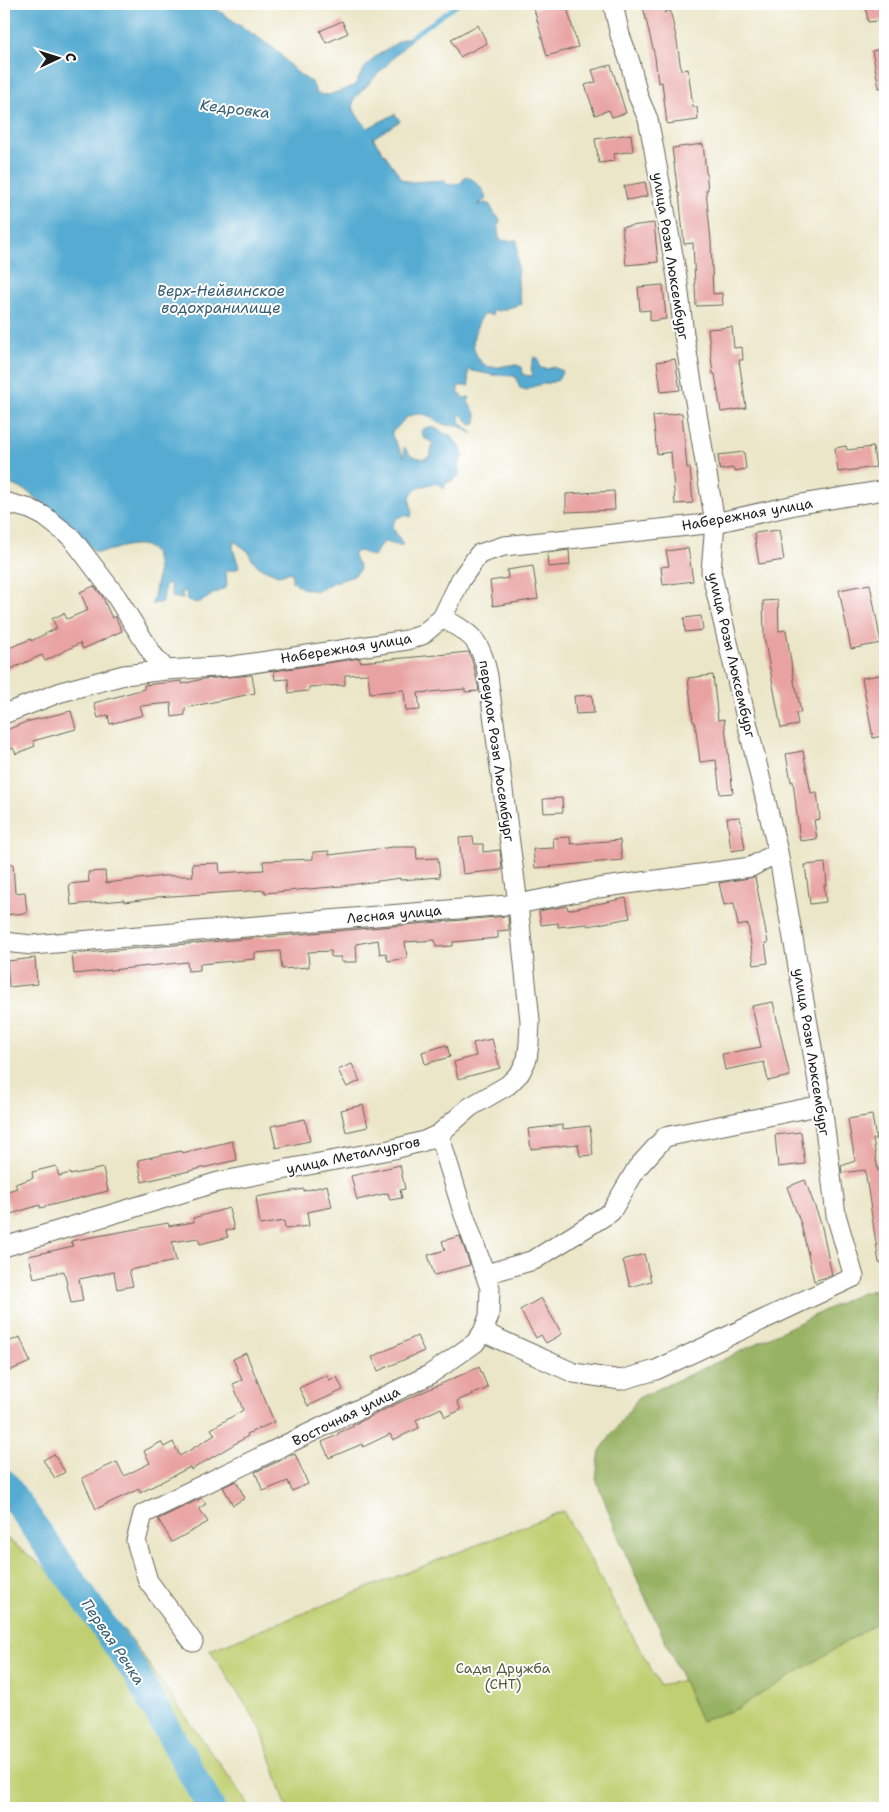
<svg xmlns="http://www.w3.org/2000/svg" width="889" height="1812" font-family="'Shantell Sans',sans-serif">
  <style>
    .green { fill: #c0cf71; stroke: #6e7646 }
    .forest { fill: #98b263; stroke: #5a6740 }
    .water { fill: #54abd1; stroke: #386476 }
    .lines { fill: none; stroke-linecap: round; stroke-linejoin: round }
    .stream { stroke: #54abd1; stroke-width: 4.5 }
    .river { stroke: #54abd1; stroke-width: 28 }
    .building { fill: #e8a2a1 }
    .minor-casing { stroke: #646358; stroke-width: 21 }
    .minor { stroke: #fff; stroke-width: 19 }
    .labels { text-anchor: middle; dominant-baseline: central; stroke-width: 4; stroke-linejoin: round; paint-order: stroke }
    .street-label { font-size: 14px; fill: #1c1c1c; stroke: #fff }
    .park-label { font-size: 14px; fill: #555b3a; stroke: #fff }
    .water-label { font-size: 15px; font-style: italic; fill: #355c6d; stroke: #fff }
  </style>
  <rect width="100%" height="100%" fill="#fff"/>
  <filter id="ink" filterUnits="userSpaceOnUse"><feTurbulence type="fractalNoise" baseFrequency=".02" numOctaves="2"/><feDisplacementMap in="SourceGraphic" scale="10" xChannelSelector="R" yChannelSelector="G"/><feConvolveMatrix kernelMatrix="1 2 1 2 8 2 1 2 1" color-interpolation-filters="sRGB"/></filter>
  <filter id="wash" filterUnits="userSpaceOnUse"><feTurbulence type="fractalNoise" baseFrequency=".0096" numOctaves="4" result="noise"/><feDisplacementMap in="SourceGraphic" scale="20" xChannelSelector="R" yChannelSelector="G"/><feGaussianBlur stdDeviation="1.12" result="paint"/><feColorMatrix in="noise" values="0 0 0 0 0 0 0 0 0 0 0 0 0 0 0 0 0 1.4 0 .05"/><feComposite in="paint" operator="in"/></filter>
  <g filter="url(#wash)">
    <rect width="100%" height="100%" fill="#ebe6c8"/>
    <path class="green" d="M4 347 10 356 4 383Z
      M563 1511 660 1685 752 1666 885 1544V1808H287L261 1729 210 1650Z
      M4 1536 124 1630 247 1802 248 1808H4Z"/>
    <path class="forest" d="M885 1287V1618L737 1709 701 1721 620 1541 596 1479 600 1451 638 1398 733 1355 856 1295Z"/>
    <path class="water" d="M4 4H184L187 8C195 9 201 5 209 4L276 50 295 71 312 83 317 94 329 95 354 86 366 66 375 57 401 40 415 35 354 99C350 111 361 120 368 128L395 114 400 121 373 138 403 180 412 182 445 180 446 185 461 183 466 176C478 182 482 187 486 199L477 205 486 203 490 205 494 213 500 219 498 229 499 238 504 241 517 240 518 284 521 304 499 311 493 310 492 315 486 314 482 316C478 323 473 335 473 343 474 353 480 366 491 367 503 369 510 361 522 367L523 375 533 376 531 368 534 357 538 358 540 368 548 369 553 367 563 371 558 380C547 385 537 383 527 390L520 388 515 376 493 375 468 370 469 386H458V392L463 398 470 397 468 402C472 410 480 415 475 424L471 425 461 414 459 416 461 423 473 434C469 432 464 428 459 426 454 425 448 426 443 424 429 418 427 410 410 416 401 419 400 428 392 431V436L404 457V447L411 456 424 459 430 456 433 443 424 438 421 431C434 420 440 435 451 435L457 445 461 448V452L464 455C459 462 458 467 459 475L454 480 446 483 444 489 440 484C430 483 409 487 410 501 411 508 413 507 411 517 402 513 395 518 392 527L403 544 400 546 385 542 381 544 374 556C366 556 362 548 354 553V558L359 565 360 569 354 576 332 583 316 591 302 588 292 581V572L278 575 259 567 251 558 249 552 234 541 233 548 239 567 237 569 226 571 227 586C223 590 218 591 213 594 203 601 199 605 187 601L186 591 182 592 183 599 172 597 170 584H165L163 602 152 604C157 584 168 542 133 545 120 546 108 553 95 552L63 519 25 490 15 486 4 483V383L10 356 4 347Z"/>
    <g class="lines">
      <path class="stream" d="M411 37 459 4"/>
      <path class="river" d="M4 1483 136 1673 211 1808"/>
    </g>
    <g id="blocks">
      <path class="building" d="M554 4H566L578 47 547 56 534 9Z
        M656 4H662L664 13 670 10 677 41 681 70 688 69 693 107H697L698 120 667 124 662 82 658 83 655 57 643 7Z
        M865 4H885V20L868 22Z
        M342 21 348 33 326 43 320 31Z
        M478 25 487 43 460 57 451 39Z
        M885 48V87L879 88 872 51Z
        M611 65 626 113 612 117 609 110 595 115 585 85 596 82 592 70Z
        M631 134 633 151 614 154 615 161 599 163 595 139Z
        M703 144 708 190H706L711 241 713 294 722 293 723 305 696 306 693 243 684 244 679 193 678 194 672 148Z
        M645 182 648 196 627 200 624 186Z
        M654 223 658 262 626 265 622 227Z
        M663 285 666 319 650 321V310L640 311 638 287Z
        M732 327 734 348 742 347 743 360H739L746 408 721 412 715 374H713L708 329Z
        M675 359 680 390 661 392 657 362Z
        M682 413 687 468H690L693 503 675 504 671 452 657 454 653 416Z
        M846 446 847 450 873 447 876 467 838 472 835 448Z
        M744 452 746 469 734 471 733 468 720 470 718 455Z
        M614 491 615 510 566 512V494Z
        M779 530 784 560 759 564 754 533Z
        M688 548 693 581 663 585 661 567 669 566 666 551Z
        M569 550 570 565 548 567 547 553Z
        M533 566 538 599 493 606 490 581 508 578 507 570Z
        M870 584 881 643 851 649 839 590Z
        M94 586 102 596 112 618 115 616 122 631 83 649 80 643 45 661 42 655 4 672V650L31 639V641L57 628 52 619 64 613 67 619 88 610 80 592Z
        M778 600 779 631 786 630 795 687H796L801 712 796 713 798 725 781 728 764 637 763 601Z
        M701 616 703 630 685 632 684 618Z
        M469 652 474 667 479 691 465 692V689L418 693 420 710 406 711 404 690 370 693 368 674 345 675V685L309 687V691L289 693 288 679 275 680 274 671 360 658V662Z
        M885 674V735L873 738 862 678Z
        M252 675 255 693 185 708V715L172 717 171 703 140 706 143 715 110 724 108 715 98 718 94 703 144 689V685L182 681V684L203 679Z
        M713 675 718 720 724 719 733 793 720 794 716 760 700 762 695 722H693L688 678Z
        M592 695 594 713 576 714 574 696Z
        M71 711 76 729 33 741 35 746 16 754 13 748 4 752V731L26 722Z
        M803 751 811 793 817 792 820 819 814 820 817 839 800 841 793 781 791 782 786 754Z
        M562 798 563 812 544 813 543 799Z
        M740 817 745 849 731 851 727 818Z
        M473 837 474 844H483V852L500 850 502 870 463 874 459 838Z
        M570 837 571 844 620 840 622 860 535 868 533 849 554 848 553 838Z
        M393 847H416L417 859 438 858 440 877 400 880V878L342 886 265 893V890L156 897V898L124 902V900L71 905 69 884 89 882 88 872 105 871 106 883 164 876H193L192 864 219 863 220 873 264 870 263 861 313 859V852L329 851V855Z
        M825 863 827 885H824L826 902 810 904 805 865Z
        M4 864H13L15 893 25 892 27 913 4 915Z
        M755 877 768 943H765L768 963 754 965 748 924 738 926 734 903 724 905 719 883Z
        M626 898 630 918 588 926 587 924 558 927V923L541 925 539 911 567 906 568 910Z
        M508 916 509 930 498 931V938L453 942V946L436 947 435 940 405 942 407 958 388 961 386 953 380 954 378 940 356 944 357 962H341V957H331V951L308 952 309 967 282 969 280 951 255 953V959L200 964V970L188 971 187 962 74 974 72 954Z
        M35 958 37 984 9 987 7 961Z
        M773 1002 790 1076 768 1081 764 1062 725 1070 722 1054 761 1047 752 1006Z
        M492 1039 500 1068 458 1079 454 1062 476 1056 473 1043Z
        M447 1045 450 1057 425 1064 422 1052Z
        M352 1064 360 1081 347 1087 338 1070Z
        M363 1105 368 1127 346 1132 341 1110Z
        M872 1115 876 1139H873L878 1171 885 1169V1263H879L865 1170 842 1173 841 1166 855 1161 848 1119Z
        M305 1119 310 1141 276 1148 271 1126Z
        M563 1125V1129L590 1126 593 1155 580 1156 578 1144 531 1149 528 1129Z
        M801 1132 805 1164 778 1167 775 1135Z
        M232 1141 237 1160 142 1182 138 1160 181 1151 182 1153Z
        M400 1165 405 1189 400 1190 402 1198 390 1200 388 1193 357 1200 351 1176Z
        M56 1166 59 1176 70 1173V1175L103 1168 108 1191 40 1208V1205L11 1214 5 1192 17 1188 15 1184 33 1178 32 1172Z
        M805 1180 821 1223 832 1275 814 1281 801 1224 787 1187Z
        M327 1185 332 1207 307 1212 309 1226 285 1229 284 1221 260 1225 256 1197 304 1189V1191Z
        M229 1208 234 1229 226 1231 228 1237 200 1244 198 1238 172 1242 176 1261 129 1270 133 1286 117 1289 114 1272 79 1279 83 1301 71 1303 64 1271 34 1278 29 1256 73 1246 71 1241 168 1223 169 1226 194 1222 193 1218Z
        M460 1236 470 1265 434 1275 428 1255 445 1250 442 1241Z
        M644 1254 651 1281 630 1287 623 1260Z
        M541 1298 562 1334 546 1343 541 1335 536 1338 520 1310Z
        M417 1336 424 1351 378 1371 372 1357Z
        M20 1337 30 1362 4 1373V1344Z
        M246 1353 274 1422 247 1434 248 1436 191 1470 190 1467 140 1493 139 1489 96 1509 82 1478 117 1462 124 1476 150 1463 144 1451 161 1442 164 1447 173 1442 180 1456 215 1435 211 1429 243 1410 233 1384 242 1380 233 1359Z
        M479 1367 488 1388 457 1401 461 1410 445 1417 441 1408 416 1420 419 1428 393 1440 390 1434 363 1447 362 1444 329 1458 322 1442 338 1435V1433L354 1426 353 1425 396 1404Z
        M327 1375 329 1380 337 1377 343 1390 308 1406 299 1388Z
        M54 1454 65 1472 55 1478 43 1460Z
        M295 1454 308 1484 292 1491 288 1481 263 1491 255 1472Z
        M236 1481 245 1498 233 1505 223 1487Z
        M202 1498 206 1504 199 1508 208 1522 172 1542 158 1519Z"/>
    </g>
  </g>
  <g filter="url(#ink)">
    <use href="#blocks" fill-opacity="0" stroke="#646358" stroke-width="1"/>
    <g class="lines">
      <defs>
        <path id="minor" d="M4 502 30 509 44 516 71 537 116 596 153 655 166 670
          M4 714 61 692 124 675 166 670 233 666 407 640 422 635 442 618 461 579 479 554 504 546 715 523 795 505 885 490
          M4 942 32 945 518 904 598 888 751 867 778 852
          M4 1247 218 1182 394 1149 424 1141 439 1134 470 1107 508 1085 520 1073 527 1059 529 1044 530 1021 518 904 488 676C481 641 473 634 442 618
          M486 1274 534 1260 611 1212 637 1168 665 1137 822 1105
          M483 1332 574 1373 621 1380 656 1370 854 1277 836 1215 822 1105 778 852 711 571 715 523 684 334 677 277 653 144 648 119 638 96 630 62 620 35 613 4
          M193 1642 148 1581 136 1541 143 1514 429 1375 475 1343 483 1332 489 1316 490 1288 462 1209 439 1134"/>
      </defs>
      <use href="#minor" class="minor-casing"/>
      <use href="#minor" class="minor"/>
    </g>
  </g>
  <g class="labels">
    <g class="street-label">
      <text transform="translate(671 256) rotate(81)">улица Розы Люксембург</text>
      <text transform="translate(747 514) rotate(-10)">Набережная улица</text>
      <text transform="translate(346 648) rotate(-9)">Набережная улица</text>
      <text transform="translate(732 655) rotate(77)">улица Розы Люксембург</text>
      <text transform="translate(497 751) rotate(82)">переулок Розы Люсембург</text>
      <text transform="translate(394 914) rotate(-5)">Лесная улица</text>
      <text transform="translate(812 1052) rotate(81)">улица Розы Люксембург</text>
      <text transform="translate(353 1155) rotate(-12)">улица Металлургов</text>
      <text transform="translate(346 1416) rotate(-26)">Восточная улица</text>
    </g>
    <g class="park-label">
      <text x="503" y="1668">Сады Дружба<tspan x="503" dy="16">(СНТ)</tspan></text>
    </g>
    <g class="water-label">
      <text transform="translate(235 109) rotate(7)">Кедровка</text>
      <text x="221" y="291">Верх-Нейвинское<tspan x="221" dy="17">водохранилище</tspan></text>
      <text transform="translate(113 1642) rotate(56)">Первая Речка</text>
    </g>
  </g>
  <rect width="889" height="1812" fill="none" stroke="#fff" stroke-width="20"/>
  <g transform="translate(58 58) rotate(86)" stroke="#ffffff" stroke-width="4" paint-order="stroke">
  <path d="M0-4L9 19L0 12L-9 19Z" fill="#1c1c1c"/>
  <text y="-8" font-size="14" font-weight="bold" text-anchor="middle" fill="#1c1c1c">С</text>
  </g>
</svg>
